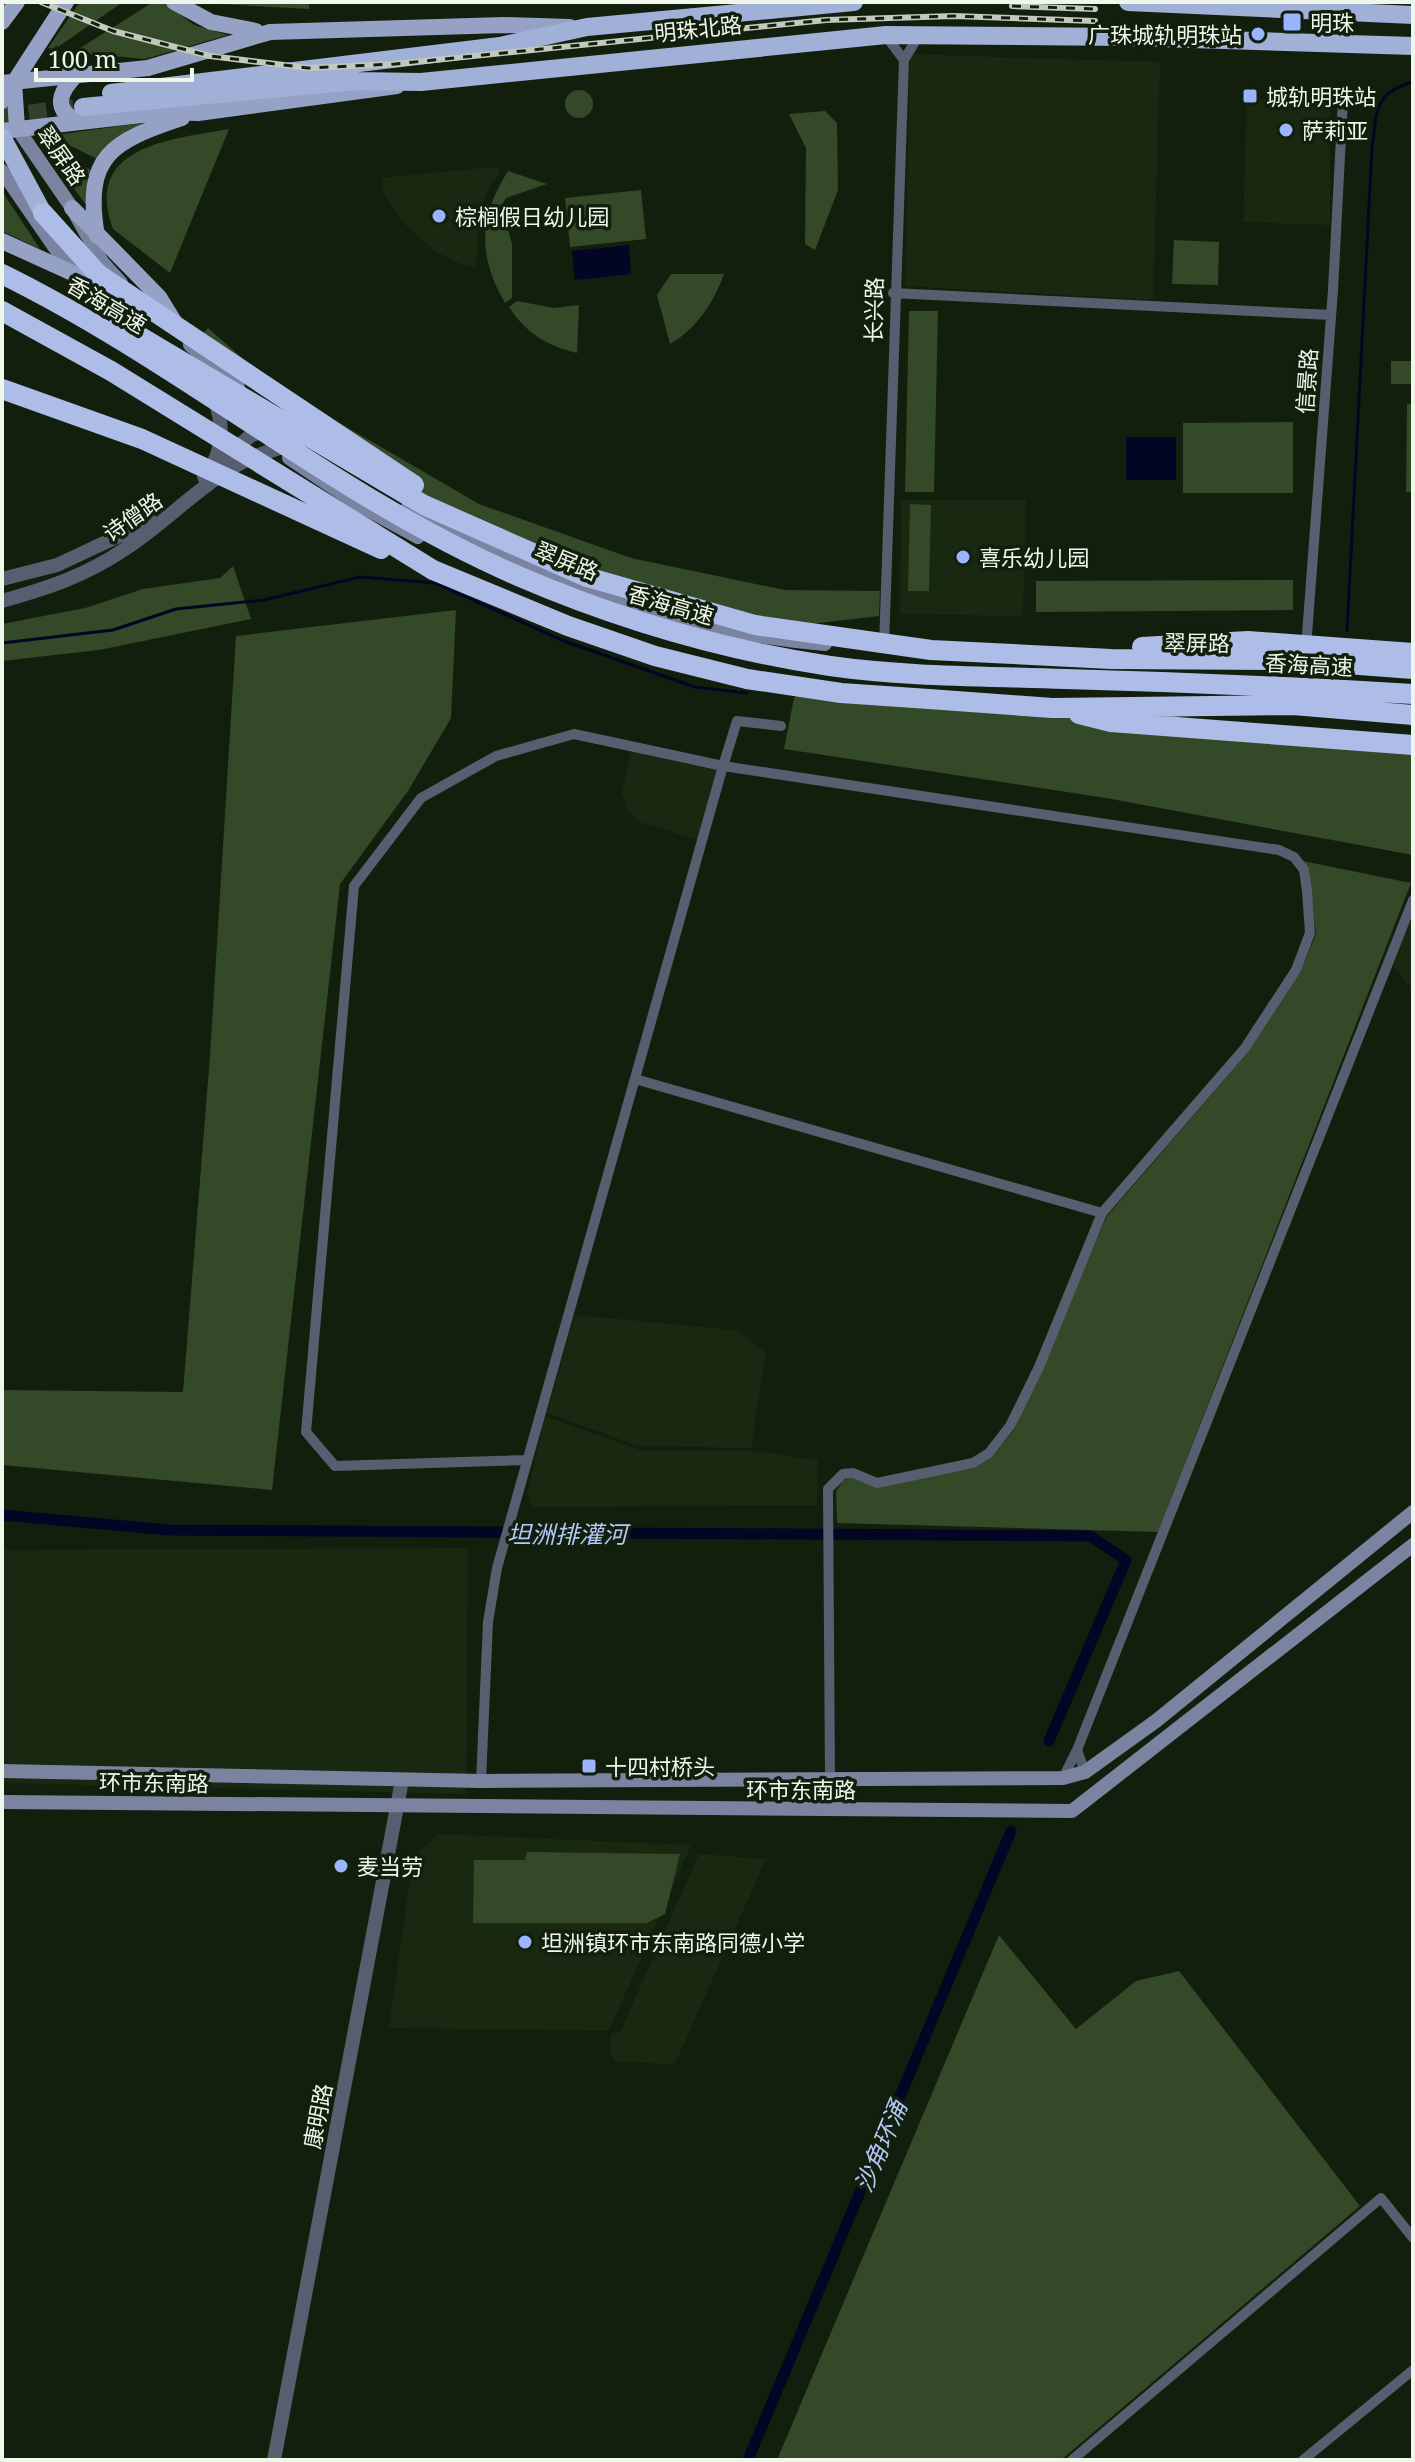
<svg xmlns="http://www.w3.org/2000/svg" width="1415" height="2462" font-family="'Noto Serif','Noto Sans SC',serif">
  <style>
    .built { fill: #192811 }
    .green { fill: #334928 }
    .water { fill: #030524 }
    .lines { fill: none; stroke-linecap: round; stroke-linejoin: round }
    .stream { stroke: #030524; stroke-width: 3 }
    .canal { stroke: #030524; stroke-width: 11 }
    .trunk-tunnel { stroke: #343f2e; stroke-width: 18; stroke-dasharray: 18 9; stroke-linecap: butt }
    .minor { stroke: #575e6f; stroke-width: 10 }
    .tertiary { stroke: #575e6f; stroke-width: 14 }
    .secondary { stroke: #7a84a0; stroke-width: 14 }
    .primary { stroke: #95a2c6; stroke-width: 16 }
    .trunk { stroke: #a1b0d7; stroke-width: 18 }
    .motorway { stroke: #adbde8; stroke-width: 20 }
    .rail-casing { stroke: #c2cabd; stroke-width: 6 }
    .rail { stroke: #131f0d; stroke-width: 3; stroke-dasharray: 9; stroke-linecap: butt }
    .poi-dot { fill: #9bb4fd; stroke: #131f0d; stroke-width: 3 }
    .labels { text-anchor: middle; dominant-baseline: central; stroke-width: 7; stroke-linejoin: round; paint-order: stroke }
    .poi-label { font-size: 22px; fill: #eff7eb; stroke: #131f0d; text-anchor: start }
    .street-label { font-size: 22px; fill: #eff7eb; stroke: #131f0d }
    .water-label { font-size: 24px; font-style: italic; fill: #b4c7fb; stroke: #131f0d }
  </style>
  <rect width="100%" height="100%" fill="#131f0d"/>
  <path class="built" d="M910 54 1160 62 1153 300 905 286Z
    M1247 100 1330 101V225L1243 222Z
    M493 167 501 170 489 187 480 210 476 266H465L436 252 401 221 383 191 381 178Z
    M901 500H1026L1023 616 900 614Z
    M631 751 720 768 698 840 640 822 628 811 622 793Z
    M1413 916V990L1392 965Z
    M575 1315 736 1330 766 1352 751 1448 638 1446 547 1413Z
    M545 1416 640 1450 754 1451 818 1460 817 1505 531 1507 528 1490Z
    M468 1548 466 1794 2 1783V1550Z
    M439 1834 691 1845 609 2031 389 2028 413 1856Z
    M699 1854 766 1859 675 2064 615 2062 610 2050 611 2034 620 2032Z"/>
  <path class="green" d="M80 2H123L55 49 48 48Z
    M153 2H163L194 25 228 35 145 59 74 52Z
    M215 2H309V9L219 4Z
    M565 104a14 14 0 1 1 28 0a14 14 0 1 1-28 0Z
    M825 111 837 123 838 190 815 250 805 244 806 148 789 114Z
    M149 122 99 160 59 140 62 134Z
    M229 129 170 273 113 229C82 145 174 139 229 129Z
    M51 146 94 172 89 209 46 150Z
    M508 171 547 184 506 198 501 206 512 244V298L505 303C478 256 478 218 508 171Z
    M641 190 646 239 570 247 565 198Z
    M2 191 40 249 2 231Z
    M1174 240 1219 242 1218 285 1172 284Z
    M671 274H724C713 304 697 328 670 344L657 295Z
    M517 301 554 308 579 305 577 353C547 346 526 333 509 307Z
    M909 311H938L934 492H905Z
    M208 328 271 383 479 504 631 558 785 590 880 591 879 616 767 629 591 581 451 518 199 338Z
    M1391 361H1412L1413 384H1391Z
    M1407 404H1413V492H1406Z
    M1293 422V493H1183V423Z
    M910 504 931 505 929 591H908Z
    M233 566 251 619 99 650 2 661V624L85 608 143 589 220 578Z
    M1293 580V610L1036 612V581Z
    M456 610 451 718 408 791 340 884 272 1490 2 1465V1390L183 1392 210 1056 236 636Z
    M799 693 1263 732 1413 753V855L1106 798 784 749 794 698Z
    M1298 860 1411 883 1158 1532 837 1523 836 1491 844 1480 852 1478 877 1487 974 1468 993 1456 1014 1430 1107 1216 1249 1051 1300 973 1316 934 1309 870Z
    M527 1852 680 1854 665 1914 647 1923H473L474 1860H525Z
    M999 1935 1076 2029 1136 1981 1179 1971 1360 2206 1061 2460H777Z"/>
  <path class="water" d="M629 245 631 274 575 280 572 251Z
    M1126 437H1176V480H1126Z"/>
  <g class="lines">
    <path class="stream" d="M1347 631 1372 148C1377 112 1373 93 1413 82
      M2 643 113 630 176 609 264 600 360 577 435 583 564 641 695 687 747 693"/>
    <path class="canal" d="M2 1515 169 1530 1090 1536 1126 1560 1049 1741
      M748 2460 1011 1831"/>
    <path class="trunk-tunnel" d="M2 117 83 107"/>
    <path class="minor" d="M886 36 904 60
      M893 293 1331 315
      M884 647 904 60 919 35
      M1306 648 1333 290 1343 99
      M635 1079 1102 1213
      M527 1460 335 1466 306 1432 354 886 421 798 496 756 574 734 723 766 1279 850 1294 857 1304 870 1307 891 1310 933 1296 970 1245 1048 1102 1213 1039 1367 1010 1426 989 1453 973 1463 877 1483 853 1473 843 1474 828 1489 830 1780
      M1077 1750 1413 900
      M1063 1778 1077 1750 1085 1772
      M481 1781 488 1622 497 1568 723 766 737 721 781 726
      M1072 2460 1381 2198 1413 2238
      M1303 2460 1413 2370"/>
    <path class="tertiary" d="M213 469 250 436 266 429
      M204 477C224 454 224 427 215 400
      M2 579 57 565 151 521
      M2 601C48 588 85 576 125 549 176 516 217 464 277 449
      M274 2460 402 1780"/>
    <path class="secondary" d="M17 128 72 208 102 262 121 283
      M2 171 60 255 137 327
      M190 345 238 387
      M289 458 359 505 418 537
      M408 507C539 583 674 631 825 644
      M2 1771 481 1781 1063 1778 1085 1772 1156 1721 1413 1512
      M2 1802 1072 1811 1413 1545"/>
    <path class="primary" d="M174 2 211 22 256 31
      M2 22 17 2
      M77 74C59 92 51 111 81 122
      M14 82 17 128
      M2 83 148 68 270 32 504 25 570 27
      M2 101 66 2
      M2 131 167 112 198 113 397 86
      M72 208 159 297 175 323
      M97 236C83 155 113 141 182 118
      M2 241 79 276"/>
    <path class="trunk" d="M1128 2 1413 15
      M111 93 500 46 587 27 854 2
      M83 107 356 81 421 82 886 35 1126 37 1413 46
      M2 137 43 213"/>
    <path class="motorway" d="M43 213 98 274 414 485
      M2 274C181 362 334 496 518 576 618 619 723 650 830 666 908 677 987 676 1065 679 1181 682 1297 687 1413 694
      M2 311 111 371 433 570 568 626 655 656 747 679 841 693 929 699 1052 708 1293 705 1413 715
      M119 324 424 505 587 577 755 625 931 650 1111 659 1293 660 1413 669
      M2 389 142 439 381 549
      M1142 647 1248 641 1413 653
      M1079 714 1111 722 1413 745"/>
    <defs>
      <path id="rail" d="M41 2 113 31 210 56 308 68 395 64 826 20 954 16 1095 21
        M1012 6 1095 9"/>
    </defs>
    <use href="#rail" class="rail-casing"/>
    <use href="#rail" class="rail"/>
  </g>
  <g class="poi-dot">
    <rect x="1282" y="12" width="20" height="20" rx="4"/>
    <circle cx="1258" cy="34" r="8"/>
    <rect x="1242" y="88" width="16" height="16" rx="4"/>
    <circle cx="1286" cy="130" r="8"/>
    <circle cx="439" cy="216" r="8"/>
    <circle cx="963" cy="557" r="8"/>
    <rect x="581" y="1758" width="16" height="16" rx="4"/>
    <circle cx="341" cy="1866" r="8"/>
    <circle cx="525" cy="1942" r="8"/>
  </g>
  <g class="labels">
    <g class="poi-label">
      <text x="1310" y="22">明珠</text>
      <text x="1242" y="34" text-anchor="end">广珠城轨明珠站</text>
      <text x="1266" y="96">城轨明珠站</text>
      <text x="1302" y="130">萨莉亚</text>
      <text x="455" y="216">棕榈假日幼儿园</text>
      <text x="979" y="557">喜乐幼儿园</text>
      <text x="605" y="1766">十四村桥头</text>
      <text x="357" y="1866">麦当劳</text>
      <text x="541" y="1942">坦洲镇环市东南路同德小学</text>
    </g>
    <g class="street-label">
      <text transform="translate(698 28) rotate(-6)">明珠北路</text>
      <text transform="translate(62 155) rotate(55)">翠屏路</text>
      <text transform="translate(107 304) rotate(31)">香海高速</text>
      <text transform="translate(873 310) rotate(-89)">长兴路</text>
      <text transform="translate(1306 381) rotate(-86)">信景路</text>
      <text transform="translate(132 516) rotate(-35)">诗僧路</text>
      <text transform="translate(567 560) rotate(22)">翠屏路</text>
      <text transform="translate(671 604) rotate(16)">香海高速</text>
      <text transform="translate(1197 642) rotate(1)">翠屏路</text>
      <text transform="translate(1309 664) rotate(3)">香海高速</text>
      <text transform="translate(154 1782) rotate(1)">环市东南路</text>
      <text x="801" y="1789">环市东南路</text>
      <text transform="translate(317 2116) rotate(-79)">康明路</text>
    </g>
    <g class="water-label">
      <text x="567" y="1533">坦洲排灌河</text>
      <text transform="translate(880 2146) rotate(-67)">沙角环涌</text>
    </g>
  </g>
  <rect width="1415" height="2462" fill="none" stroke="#eff7eb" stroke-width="8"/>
  <path d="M36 68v12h156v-12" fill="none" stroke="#eff7eb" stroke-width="4"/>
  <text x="48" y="68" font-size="24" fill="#eff7eb" stroke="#131f0d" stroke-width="6" paint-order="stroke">100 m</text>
</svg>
